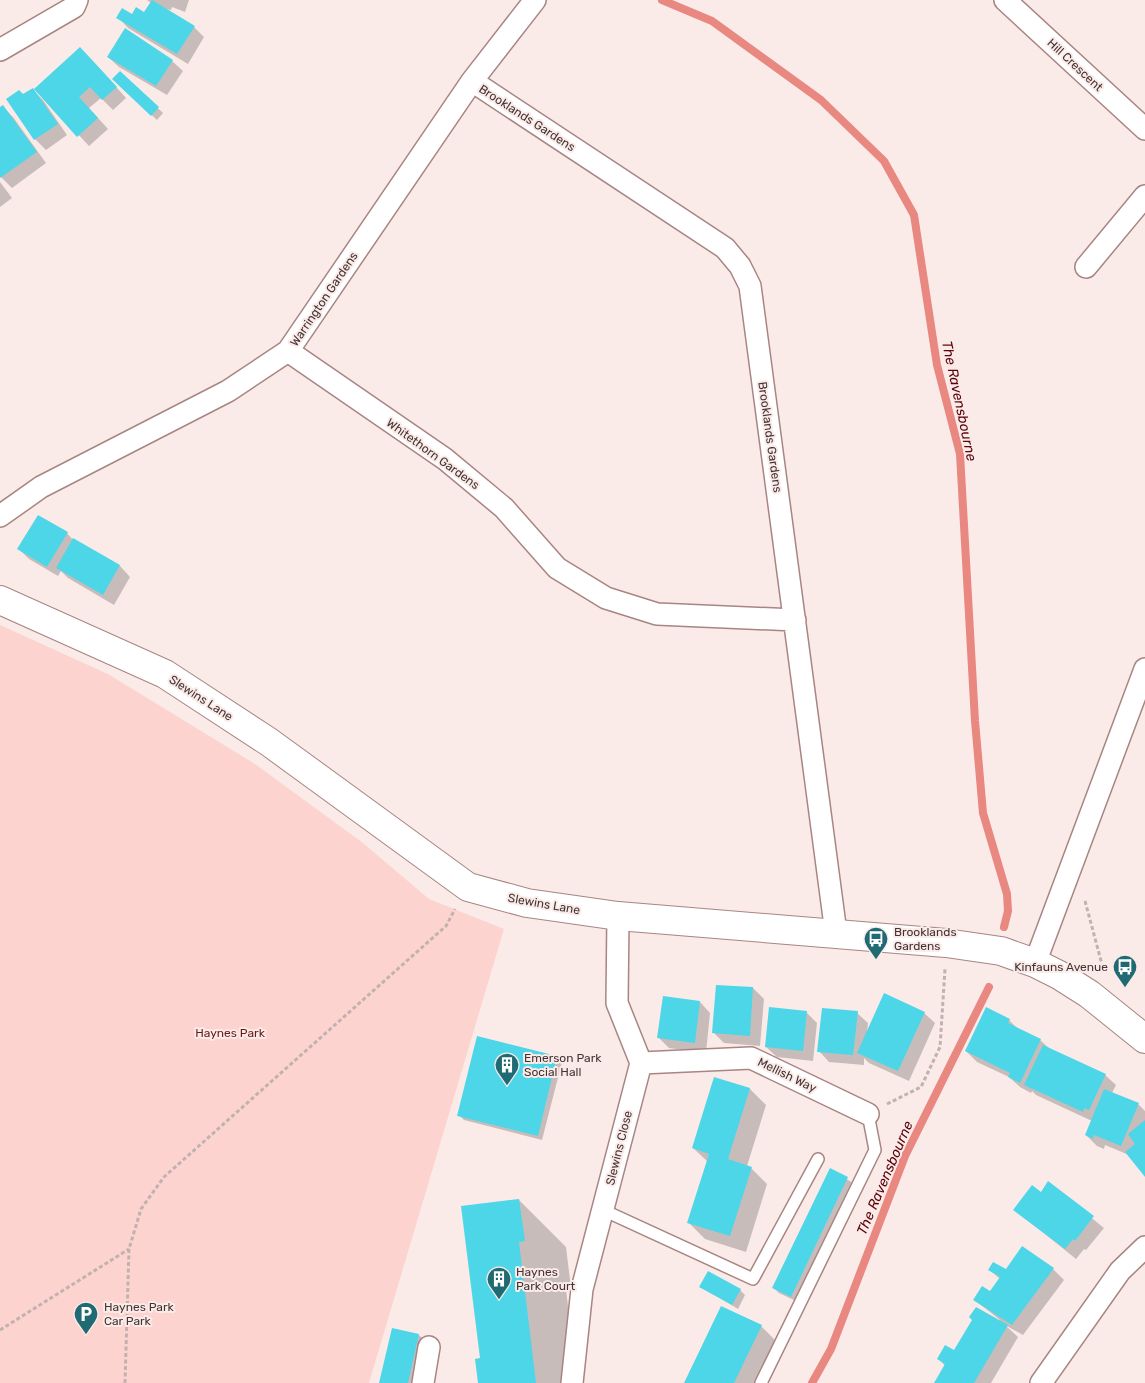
<svg xmlns="http://www.w3.org/2000/svg" width="1145" height="1383" font-family="Rubik,sans-serif">
  <style>
    .green { fill: #fdd3cf }
    .shadow { fill: #0003 }
    .lines { fill: none; stroke-linecap: round; stroke-linejoin: round }
    .stream { stroke: #e88881; stroke-width: 8 }
    .building { fill: #4cd6e7 }
    .service-casing { stroke: #a88582; stroke-width: 14 }
    .minor-casing { stroke: #a88582; stroke-width: 24 }
    .tertiary-casing { stroke: #a88582; stroke-width: 30 }
    .path { stroke: #c1b2b0; stroke-width: 3; stroke-dasharray: 4 2.5; stroke-linecap: butt }
    .service { stroke: #fff; stroke-width: 11 }
    .minor { stroke: #fff; stroke-width: 21 }
    .tertiary { stroke: #fff; stroke-width: 28 }
    .labels { text-anchor: middle; dominant-baseline: central; stroke-width: 4; stroke-linejoin: round; paint-order: stroke }
    .street-label { font-size: 12px; fill: #433433; stroke: #faebe9 }
    .poi-label { font-size: 12px; fill: #433433; stroke: #faebe9; text-anchor: start }
    .park-label { font-size: 12px; fill: #6d1819; stroke: #faebe9 }
    .water-label { font-size: 14px; font-style: italic; fill: #5c030a; stroke: #faebe9 }
  </style>
  <rect width="100%" height="100%" fill="#faebe9"/>
  <path class="green" d="M0 625 108 674 255 764 363 843 429 899 504 929 369 1383H0Z"/>
  <path class="shadow" d="M147 0H189L185 12 172 7 171 10 165 9 194 27 204 37 188 64 128 28 118 17 145 13 151 3Z
    M108 57 172 61 183 71 167 95 119 67Z
    M91 59 126 98 113 110 101 98 89 108 108 129 89 146 36 89Z
    M120 72 163 113 157 120 113 79Z
    M32 89 43 100 67 135 46 150 35 139 8 99 23 95Z
    M3 107 13 117 46 163 12 188 0 176V109Z
    M0 182 12 198 0 207Z
    M67 533 73 540 120 566 130 577 114 605 68 578 61 571 58 576 29 559 19 549Z
    M717 986 753 988 764 999 760 1046 724 1043 713 1032Z
    M700 1002 710 1013 706 1053 669 1048 659 1038Z
    M806 1012 817 1023 813 1061 777 1057 766 1047Z
    M857 1013 868 1023 867 1033 924 1013 935 1023 909 1081 869 1063 864 1058V1065L829 1062 819 1051Z
    M1009 1020 1019 1030 1040 1040 1050 1049 1105 1075 1116 1085 1112 1093 1138 1104 1145 1111V1175L1129 1155 1105 1145 1104 1149 1097 1146 1086 1135 1092 1121 1036 1095 1032 1091 1031 1093 1020 1087 1009 1077 977 1062 966 1051Z
    M557 1057 562 1062 542 1140 464 1120 459 1115Z
    M715 1079 750 1089 766 1105 747 1166 751 1168 767 1184 746 1252 705 1239 689 1223 708 1162 693 1148Z
    M830 1169 853 1183 796 1301 779 1293 774 1288Z
    M1048 1183 1104 1228 1086 1250 1084 1249 1076 1259 1015 1210 1041 1193Z
    M519 1200 566 1247 571 1288 566 1289 577 1383H479L481 1360Z
    M1023 1247 1053 1269 1064 1280 1023 1335 1005 1325 1018 1337 991 1383H935L945 1366 939 1359 955 1352 999 1322 1000 1320 975 1300 991 1292 1000 1279 990 1270 1006 1271Z
    M700 1286 740 1290 745 1295 738 1309Z
    M761 1326 777 1342 758 1383H685Z
    M419 1335 424 1340 414 1383H381Z"/>
  <g class="lines">
    <path class="stream" d="M662 0 712 21 821 100 884 161 914 215 937 365 960 454 975 721 983 813 1007 894 1008 911 1004 927
      M812 1383 831 1349 905 1156 989 987"/>
  </g>
  <path class="building" d="M152 0 195 26 177 54 116 18 122 8 132 14 136 7 144 12Z
    M125 28 173 60 156 86 107 57Z
    M80 47 117 87 102 100 90 87 79 97 98 118 77 137 34 89Z
    M120 71 159 107 151 116 112 79Z
    M33 88 58 124 34 140 6 99 19 90 23 94Z
    M3 105 37 152 0 178V107Z
    M38 515 68 532 47 567 17 549Z
    M73 538 120 565 103 595 56 568Z
    M716 985 753 987 750 1036 712 1033Z
    M884 993 925 1012 898 1071 857 1053Z
    M663 996 700 1001 695 1043 657 1038Z
    M769 1007 807 1011 803 1051 765 1047Z
    M986 1007 1010 1019 1008 1023 1041 1039 1020 1083 1008 1077 1010 1073 965 1051Z
    M822 1008 858 1011 853 1055 817 1052Z
    M477 1036 557 1056 538 1136 457 1116Z
    M1043 1045 1106 1074 1089 1110 1084 1108 1083 1112 1024 1085Z
    M714 1077 750 1088 728 1159 752 1167 730 1236 687 1223 709 1154 692 1148Z
    M1104 1089 1139 1103 1121 1146 1094 1135 1093 1139 1085 1135Z
    M1145 1120V1177L1125 1152 1135 1144 1128 1134Z
    M830 1168 848 1177 791 1297 772 1288Z
    M1048 1181 1094 1216 1075 1241 1073 1239 1065 1249 1013 1210 1032 1185 1041 1192Z
    M519 1199 525 1241 519 1242 536 1383H478L475 1359 480 1358 461 1206Z
    M1022 1246 1054 1268 1012 1325 973 1300 982 1286 990 1291 1000 1277 988 1270 993 1262 1006 1269Z
    M708 1271 741 1289 732 1305 699 1287Z
    M721 1306 762 1325 734 1383H684Z
    M976 1307 1008 1325 974 1383H934L945 1364 937 1359 945 1345 954 1350 972 1320 969 1317Z
    M392 1328 419 1334 408 1383H379Z"/>
  <g class="lines">
    <defs>
      <path id="service" d="M603 1210 753 1279 818 1159
        M761 1383 875 1150 868 1114"/>
      <path id="minor" d="M1005 0 1145 129
        M0 50 74 7 77 0
        M472 81 725 248 740 266 750 286 836 933
        M1086 267 1145 196
        M288 351 445 459 504 508 557 568 606 598 657 614 795 620
        M0 516 41 487 228 391 288 351 472 81 535 0
        M1035 963 1145 669
        M641 1063 751 1058 868 1114
        M423 1383 429 1347
        M572 1383 582 1289 641 1063 617 1003 618 916
        M1041 1383 1120 1271 1145 1247"/>
      <path id="tertiary" d="M0 600 165 674 269 742 468 887 527 903 618 916 946 943 1001 951 1035 963 1059 975 1089 994 1145 1039"/>
    </defs>
    <use href="#service" class="service-casing"/>
    <use href="#minor" class="minor-casing"/>
    <use href="#tertiary" class="tertiary-casing"/>
    <path class="path" d="M1085 901 1104 972
      M887 1104 921 1087 940 1047 945 969
      M0 1330 129 1249
      M125 1383 129 1249 141 1209 164 1177 446 926 455 909"/>
    <use href="#service" class="service"/>
    <use href="#minor" class="minor"/>
    <use href="#tertiary" class="tertiary"/>
  </g>
  <defs>
    <symbol id="bus-pin" viewBox="-11 -11 22 30"><path d="M0 17L-7.5 6A9.5 9.5 0 1 1 7.5 6Z" fill="#1f6a73" stroke="#faebe9"/><path d="M-5-6H5V4H4V6H2V4H-2V6H-4V4H-5ZM-3.5-4V0h7V-4ZM-3.5 1.2v1.5H-2V1.2ZM2 1.2v1.5H3.5V1.2Z" fill="#fff"/></symbol>
    <symbol id="building-pin" viewBox="-11 -11 22 30"><path d="M0 17L-7.5 6A9.5 9.5 0 1 1 7.5 6Z" fill="#1f6a73" stroke="#faebe9"/><path d="M-4-6H4V6H1V3H-1V6H-4ZM-2.5-4.3h1.7v1.8h-1.7ZM.8-4.3h1.7v1.8H.8ZM-2.5-1h1.7V.8h-1.7ZM.8-1h1.7V.8H.8Z" fill="#fff"/></symbol>
    <symbol id="parking-pin" viewBox="-11 -11 22 30"><path d="M0 17L-7.5 6A9.5 9.5 0 1 1 7.5 6Z" fill="#1f6a73" stroke="#faebe9"/><path d="M-3.5-5.5H1a3.5 3.5 0 0 1 0 7H-1V5.5H-3.5ZM-1-3.4V-.6H.8a1.4 1.4 0 0 0 0-2.8Z" fill="#fff"/></symbol>
  </defs>
  <g fill-rule="evenodd">
    <use href="#bus-pin" x="862" y="925" width="28" height="38"/>
    <use href="#bus-pin" x="1111" y="953" width="28" height="38"/>
    <use href="#building-pin" x="493" y="1051" width="28" height="38"/>
    <use href="#building-pin" x="485" y="1265" width="28" height="38"/>
    <use href="#parking-pin" x="72" y="1300" width="28" height="38"/>
  </g>
  <g class="labels">
    <g class="street-label">
      <text transform="translate(1075 65) rotate(43)">Hill Crescent</text>
      <text transform="translate(527 118) rotate(33)">Brooklands Gardens</text>
      <text transform="translate(324 299) rotate(-56)">Warrington Gardens</text>
      <text transform="translate(770 437) rotate(82)">Brooklands Gardens</text>
      <text transform="translate(433 454) rotate(36)">Whitethorn Gardens</text>
      <text transform="translate(201 698) rotate(33)">Slewins Lane</text>
      <text transform="translate(544 904) rotate(10)">Slewins Lane</text>
      <text transform="translate(787 1075) rotate(26)">Mellish Way</text>
      <text transform="translate(619 1148) rotate(-76)">Slewins Close</text>
    </g>
    <g class="poi-label">
      <text x="894" y="932">Brooklands<tspan x="894" dy="14">Gardens</tspan></text>
      <text x="1108" y="967" text-anchor="end">Kinfauns Avenue</text>
      <text x="524" y="1058">Emerson Park<tspan x="524" dy="14">Social Hall</tspan></text>
      <text x="516" y="1272">Haynes<tspan x="516" dy="14">Park Court</tspan></text>
      <text x="104" y="1307">Haynes Park<tspan x="104" dy="14">Car Park</tspan></text>
    </g>
    <g class="park-label">
      <text x="230" y="1033">Haynes Park</text>
    </g>
    <g class="water-label">
      <text transform="translate(959 401) rotate(78)">The Ravensbourne</text>
      <text transform="translate(885 1178) rotate(-67)">The Ravensbourne</text>
    </g>
  </g>
</svg>
